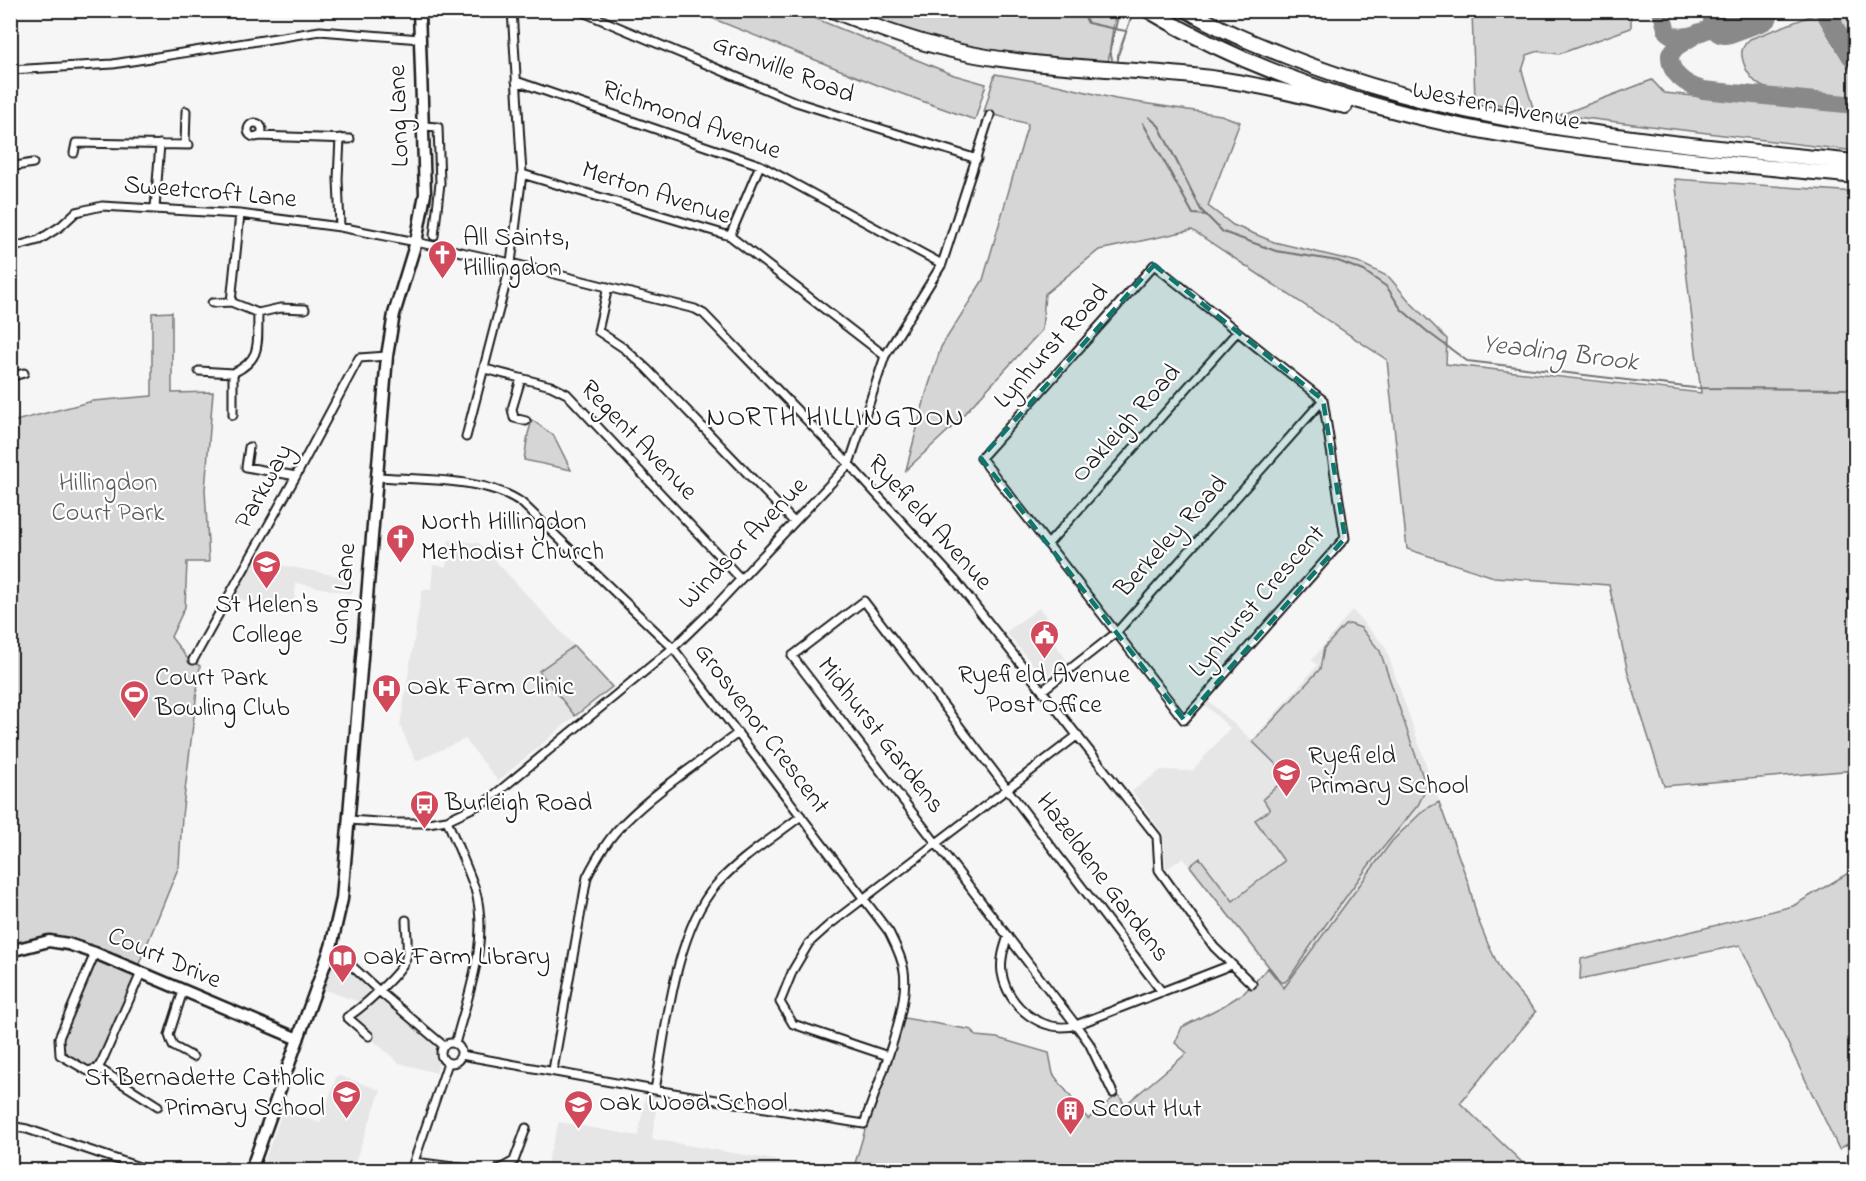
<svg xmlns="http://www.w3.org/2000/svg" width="1866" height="1181" font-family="'Indie Flower',sans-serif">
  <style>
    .built { fill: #e6e6e6 }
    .green { fill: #d6d6d6; stroke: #797979; stroke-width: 1.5 }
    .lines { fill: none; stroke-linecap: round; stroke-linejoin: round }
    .stream { stroke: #727272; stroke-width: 2 }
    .taxiway { stroke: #898989; stroke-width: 18 }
    .runway { stroke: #898989; stroke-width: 44 }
    .street-casing { stroke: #1c1c1c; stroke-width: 11 }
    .secondary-casing { stroke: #1c1c1c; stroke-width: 15 }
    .primary-casing { stroke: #1c1c1c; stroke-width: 15 }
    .highway-casing { stroke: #1c1c1c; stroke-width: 18 }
    .street { stroke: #fff; stroke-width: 7 }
    .secondary { stroke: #fff; stroke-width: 10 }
    .primary { stroke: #fff; stroke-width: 10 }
    .highway { stroke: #fff; stroke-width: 14 }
    .marked { fill: #0f766e; fill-opacity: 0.2; stroke: #0f766e; stroke-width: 4.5; stroke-dasharray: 12 8; stroke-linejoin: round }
    .labels { text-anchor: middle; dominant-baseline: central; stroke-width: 4.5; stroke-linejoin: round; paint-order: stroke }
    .street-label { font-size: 26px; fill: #1c1c1c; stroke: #fff }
    .poi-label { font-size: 26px; fill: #1c1c1c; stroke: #fff; text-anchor: start }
    .park-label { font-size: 26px; fill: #5d5d5d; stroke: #fff }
    .water-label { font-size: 27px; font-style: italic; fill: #5d5d5d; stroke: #fff }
    .quarter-label { font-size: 28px; letter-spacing: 1.5px; fill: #1c1c1c; stroke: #fff }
  </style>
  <rect width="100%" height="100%" fill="#f6f6f6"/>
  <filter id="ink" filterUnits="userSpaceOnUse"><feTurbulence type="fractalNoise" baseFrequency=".0167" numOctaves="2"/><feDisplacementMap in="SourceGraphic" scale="12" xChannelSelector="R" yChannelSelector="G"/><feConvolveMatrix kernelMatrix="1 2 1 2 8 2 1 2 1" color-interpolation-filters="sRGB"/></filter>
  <g filter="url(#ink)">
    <path class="built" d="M434 11H466L467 17 435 18Z
      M449 540 479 543 574 646 539 671 575 716 498 781 465 739 416 761 400 726 422 590H431L433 565 446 567Z
      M254 560 354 579 352 594 296 583 293 616 234 597Z
      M1039 608 1055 627 1051 638 1068 662 1044 678 1006 632Z
      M1352 610 1385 646 1439 802 1424 810 1392 841 1284 989 1183 858 1166 869 1163 834 1132 791 1161 770 1192 771 1230 728 1204 704 1207 700 1252 740 1316 667 1317 665 1312 660Z
      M331 947 444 1046 436 1073 399 1063 347 1017 362 1003 320 988Z
      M337 1075 381 1090 352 1170H261L282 1113 287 1111 320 1123Z
      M646 1094 658 1096 652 1139 831 1170H545L559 1122 638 1136Z"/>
    <path class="green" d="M1843 10 1855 11V47C1847 36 1837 24 1843 10Z
      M694 11H797L954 75 986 84 975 120 880 86Z
      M849 11H1118L1114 21 1108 63 1017 58 976 47 938 42Z
      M1472 11H1631V28L1559 54 1539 51 1527 55 1522 71 1534 111 1475 100Z
      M1816 14 1844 61 1855 73V97C1835 95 1777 94 1761 86 1753 81 1747 73 1744 64 1740 53 1741 47 1750 39Z
      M995 74 1057 85 1116 99 1221 115 1240 122 1208 206 1233 225 1274 242 1358 262 1389 277 1412 304 1447 339 1446 364 1701 393 1675 179 1855 192V770L1664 786 1628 673 1609 585 1494 577 1407 549 1387 360 1192 230 1099 250 1045 294 1042 330 950 429 906 470 926 394 941 347 983 280 1028 124 984 112Z
      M1652 80 1664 93 1855 112V151L1560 115Z
      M172 312V393L213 392 205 490 209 562H187L185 607 171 637 187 658 200 666 182 816 179 866 136 971 141 973 102 1061 88 1071 60 1055 59 1038 95 953 68 944 11 951V422L93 401 152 396V313Z
      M532 420 554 436 571 470 524 460 528 434Z
      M1350 624 1361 628 1380 651 1425 783V791L1418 805 1369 865 1316 938 1290 977 1285 982H1281L1190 866 1200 858 1233 901 1284 861 1255 820 1270 810 1263 799 1288 776 1253 742 1320 669 1324 648 1345 625Z
      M574 646 612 687 575 716 539 671Z
      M1439 802 1469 885 1477 917 1488 944 1502 973 1536 1012 1460 1103 1530 1170H853L899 1017 972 1030 976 1036 997 1038 1049 1053 1053 1074 1088 1119 1118 1094 1125 1105 1187 1053 1175 1043 1182 1027 1223 1006 1244 993 1268 968 1284 988 1392 841 1424 810Z
      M1855 869V1140L1839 1149 1740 945 1580 979 1581 959 1793 906Z"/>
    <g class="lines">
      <path class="stream" d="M1081 10 1088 23 1115 29 1110 50 1112 59
        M1118 16 1115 29 1126 31
        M1118 60V55L1134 10
        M1149 117 1159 126 1201 210 1223 232 1276 251 1338 261 1364 271 1387 287 1401 309 1429 333 1467 361 1694 388 1856 389
        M1143 123 1193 214 1207 215"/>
      <path class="taxiway" d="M1661 10 1667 32C1682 45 1709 28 1725 22
        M1825 10 1856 63
        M1700 32 1676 47 1670 55C1669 74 1686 85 1703 90L1856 105"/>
      <path class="runway" d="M1725 22 1758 10"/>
      <defs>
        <path id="street" d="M578 10 796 102 977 159
          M10 70 113 64 320 31 420 39
          M516 81 760 165 942 264
          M248 130a7 7 0 1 1 14 0a7 7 0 1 1-14 0Z
          M424 126 438 127 440 183 434 236
          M257 136 350 139
          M185 145 186 111
          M74 153 76 143 189 145
          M10 167 33 163
          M522 174 730 236 885 356
          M155 208 160 144
          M340 227 338 179 340 138
          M730 236 760 165
          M10 248 39 240 61 226 76 212 102 206 240 214 340 227 416 242 511 263 695 309 704 314 849 464 955 580 1157 837 1159 870 1214 947 1252 984
          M1154 265 1323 400 1345 538 1184 720 981 458Z
          M608 287 598 331 625 349 647 369 794 522
          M212 303 231 302
          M258 313 280 308 305 309
          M485 369 551 386 567 394 740 578
          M199 371 233 373
          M10 377 24 373
          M521 379 512 409 514 418 526 421
          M10 386 11 388
          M233 415V373C263 359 257 342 258 313L231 302 240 214
          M466 437 511 263 522 174 512 10
          M249 447 246 467 296 476
          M377 477C420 480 487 477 522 503L673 648 889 932C895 944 902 957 904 971 910 1009 877 1086 864 1124L655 1090 461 1055
          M1048 544 1237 332
          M193 660 296 476 359 358 387 356
          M1043 690 1116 633 1323 400
          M349 820 393 823H428L447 820 487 801 673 648 708 614 849 464 885 356 942 264 990 115
          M447 820C456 843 467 866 475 889 490 940 468 995 455 1044
          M1008 936C1004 948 1000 960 1002 973 1007 1006 1043 1035 1076 1025L1231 965
          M331 947 379 991 444 1046
          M95 953 59 1038 60 1055 88 1071 98 1068 102 1061 141 973
          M183 991 169 1035 173 1046 193 1057
          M369 1036 347 1017C360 1010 403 971 406 958 409 947 406 931 406 920
          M441 1053a10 10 0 1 1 20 0a10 10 0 1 1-20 0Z
          M888 1056 793 1024 780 1002 793 970 809 943 829 925 1078 735
          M98 1068 158 1106
          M553 1070 587 877C597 857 608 838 624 823 658 789 700 762 738 733
          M655 1090C666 1030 675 932 716 885 740 858 773 838 801 816
          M1113 1093 1089 1043 1076 1025 792 656 864 601 1162 992
          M10 1126 27 1129 148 1170
          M414 1162 477 1170
          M225 1170 226 1167
          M411 1170 448 1063
          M498 1170 514 1161 526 1128"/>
        <path id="secondary" d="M10 951 49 941 68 944 95 953 298 1039"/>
        <path id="primary" d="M251 1170 331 947 342 899 387 356 394 314 416 242 425 194 419 10"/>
        <path id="highway" d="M832 10C879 29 926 46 976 55 1048 68 1121 68 1193 76 1245 81 1295 94 1345 106
          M1148 10C1363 139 1613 152 1856 176
          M1187 10C1218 29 1253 43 1286 56 1468 129 1663 142 1856 162"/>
      </defs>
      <use href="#street" class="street-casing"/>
      <use href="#secondary" class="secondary-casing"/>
      <use href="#primary" class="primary-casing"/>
      <use href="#highway" class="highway-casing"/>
      <use href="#street" class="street"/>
      <use href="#secondary" class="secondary"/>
      <use href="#primary" class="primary"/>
      <use href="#highway" class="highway"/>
    </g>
  </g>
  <path class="marked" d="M1154 265 1323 400 1345 538 1184 720 981 458Z"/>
  <defs>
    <symbol id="church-pin" viewBox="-11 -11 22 30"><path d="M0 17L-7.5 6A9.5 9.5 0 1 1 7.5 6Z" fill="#d1495b" stroke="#fff"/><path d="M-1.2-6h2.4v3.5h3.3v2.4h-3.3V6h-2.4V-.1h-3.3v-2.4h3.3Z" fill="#fff"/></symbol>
    <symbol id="school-pin" viewBox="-11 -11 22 30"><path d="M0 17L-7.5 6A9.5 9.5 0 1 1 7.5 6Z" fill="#d1495b" stroke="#fff"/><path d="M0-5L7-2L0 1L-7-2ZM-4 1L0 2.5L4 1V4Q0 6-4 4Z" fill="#fff"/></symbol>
    <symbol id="civic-pin" viewBox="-11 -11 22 30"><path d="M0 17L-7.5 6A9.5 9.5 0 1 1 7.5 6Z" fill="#d1495b" stroke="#fff"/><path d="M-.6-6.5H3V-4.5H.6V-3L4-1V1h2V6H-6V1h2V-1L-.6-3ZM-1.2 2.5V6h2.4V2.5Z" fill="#fff"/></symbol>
    <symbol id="hospital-pin" viewBox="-11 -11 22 30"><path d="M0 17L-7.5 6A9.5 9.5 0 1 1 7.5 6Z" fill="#d1495b" stroke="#fff"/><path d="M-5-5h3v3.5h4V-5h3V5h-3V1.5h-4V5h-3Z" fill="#fff"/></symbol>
    <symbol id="stadium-pin" viewBox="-11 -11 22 30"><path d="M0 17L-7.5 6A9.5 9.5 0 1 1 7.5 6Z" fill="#d1495b" stroke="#fff"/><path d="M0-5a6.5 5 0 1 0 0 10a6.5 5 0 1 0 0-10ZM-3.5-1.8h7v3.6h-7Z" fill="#fff"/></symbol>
    <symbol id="bus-pin" viewBox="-11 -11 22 30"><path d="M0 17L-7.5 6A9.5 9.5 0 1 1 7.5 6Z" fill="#d1495b" stroke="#fff"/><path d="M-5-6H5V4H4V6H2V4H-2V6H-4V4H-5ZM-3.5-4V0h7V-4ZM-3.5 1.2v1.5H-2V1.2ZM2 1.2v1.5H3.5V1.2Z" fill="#fff"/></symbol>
    <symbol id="library-pin" viewBox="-11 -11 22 30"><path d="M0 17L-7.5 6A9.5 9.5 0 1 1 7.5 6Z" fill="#d1495b" stroke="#fff"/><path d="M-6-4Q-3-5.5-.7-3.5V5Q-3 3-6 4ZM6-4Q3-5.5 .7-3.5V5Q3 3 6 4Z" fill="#fff"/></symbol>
    <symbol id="building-pin" viewBox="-11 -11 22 30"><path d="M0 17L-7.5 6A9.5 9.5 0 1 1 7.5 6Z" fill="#d1495b" stroke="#fff"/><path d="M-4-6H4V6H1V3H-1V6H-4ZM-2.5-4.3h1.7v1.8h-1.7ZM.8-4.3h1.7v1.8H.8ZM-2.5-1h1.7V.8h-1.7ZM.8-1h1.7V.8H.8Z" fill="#fff"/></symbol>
  </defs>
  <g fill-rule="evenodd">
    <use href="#church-pin" x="426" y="238" width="33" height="45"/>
    <use href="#church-pin" x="384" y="522" width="33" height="45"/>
    <use href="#school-pin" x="250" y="548" width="33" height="45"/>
    <use href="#civic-pin" x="1028" y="618" width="33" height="45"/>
    <use href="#hospital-pin" x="370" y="672" width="33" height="45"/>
    <use href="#stadium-pin" x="118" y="678" width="33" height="45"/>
    <use href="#school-pin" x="1270" y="756" width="33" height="45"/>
    <use href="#bus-pin" x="408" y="788" width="33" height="45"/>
    <use href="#library-pin" x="326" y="942" width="33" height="45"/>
    <use href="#school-pin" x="330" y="1078" width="33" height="45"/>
    <use href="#school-pin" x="562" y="1088" width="33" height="45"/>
    <use href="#building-pin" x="1054" y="1094" width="33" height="45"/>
  </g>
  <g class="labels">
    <g class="street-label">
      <text transform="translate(783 70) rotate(21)">Granville Road</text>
      <text transform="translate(1496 107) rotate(11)">Western Avenue</text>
      <text transform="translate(400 116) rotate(-92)">Long Lane</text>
      <text transform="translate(691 121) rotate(20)">Richmond Avenue</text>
      <text transform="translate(210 193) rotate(5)">Sweetcroft Lane</text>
      <text transform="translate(656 194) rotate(18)">Merton Avenue</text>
      <text transform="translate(1052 347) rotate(-48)">Lynhurst Road</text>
      <text transform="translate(1127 424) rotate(-48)">Oakleigh Road</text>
      <text transform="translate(638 441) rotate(46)">Regent Avenue</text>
      <text transform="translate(265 487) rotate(-61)">Parkway</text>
      <text transform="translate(929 523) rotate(48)">Ryefield Avenue</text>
      <text transform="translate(1172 537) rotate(-48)">Berkeley Road</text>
      <text transform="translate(744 544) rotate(-46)">Windsor Avenue</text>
      <text transform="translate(344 594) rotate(-85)">Long Lane</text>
      <text transform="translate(1258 602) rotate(-49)">Lynhurst Crescent</text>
      <text transform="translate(761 729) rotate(53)">Grosvenor Crescent</text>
      <text transform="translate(880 736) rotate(52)">Midhurst Gardens</text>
      <text transform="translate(1102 878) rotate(53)">Hazeldene Gardens</text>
      <text transform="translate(164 959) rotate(23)">Court Drive</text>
    </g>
    <g class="poi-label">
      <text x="463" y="239">All Saints,<tspan x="463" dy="30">Hillingdon</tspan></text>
      <text x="421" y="523">North Hillingdon<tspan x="421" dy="30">Methodist Church</tspan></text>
      <text x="267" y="606" text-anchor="middle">St Helen's<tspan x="267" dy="30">College</tspan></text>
      <text x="1044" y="676" text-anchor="middle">Ryefield Avenue<tspan x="1044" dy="30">Post Office</tspan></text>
      <text x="155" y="679">Court Park<tspan x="155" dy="30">Bowling Club</tspan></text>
      <text x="407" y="688">Oak Farm Clinic</text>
      <text x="1308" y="757">Ryefield<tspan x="1308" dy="30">Primary School</tspan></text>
      <text x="445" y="804">Burleigh Road</text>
      <text x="363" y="958">Oak Farm Library</text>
      <text x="325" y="1079" text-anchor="end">St Bernadette Catholic<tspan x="325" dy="30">Primary School</tspan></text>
      <text x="599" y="1104">Oak Wood School</text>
      <text x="1091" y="1110">Scout Hut</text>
    </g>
    <g class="park-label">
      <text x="108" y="484">Hillingdon<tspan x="108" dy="30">Court Park</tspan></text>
    </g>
    <g class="water-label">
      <text transform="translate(1560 354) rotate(7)">Yeading Brook</text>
    </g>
    <g class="quarter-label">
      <text x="836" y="418">NORTH HILLINGDON</text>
    </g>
  </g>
  <rect width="1866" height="1181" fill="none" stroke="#fff" stroke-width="36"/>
  <rect x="18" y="18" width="1830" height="1145" fill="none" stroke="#1c1c1c" stroke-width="2" filter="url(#ink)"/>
</svg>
